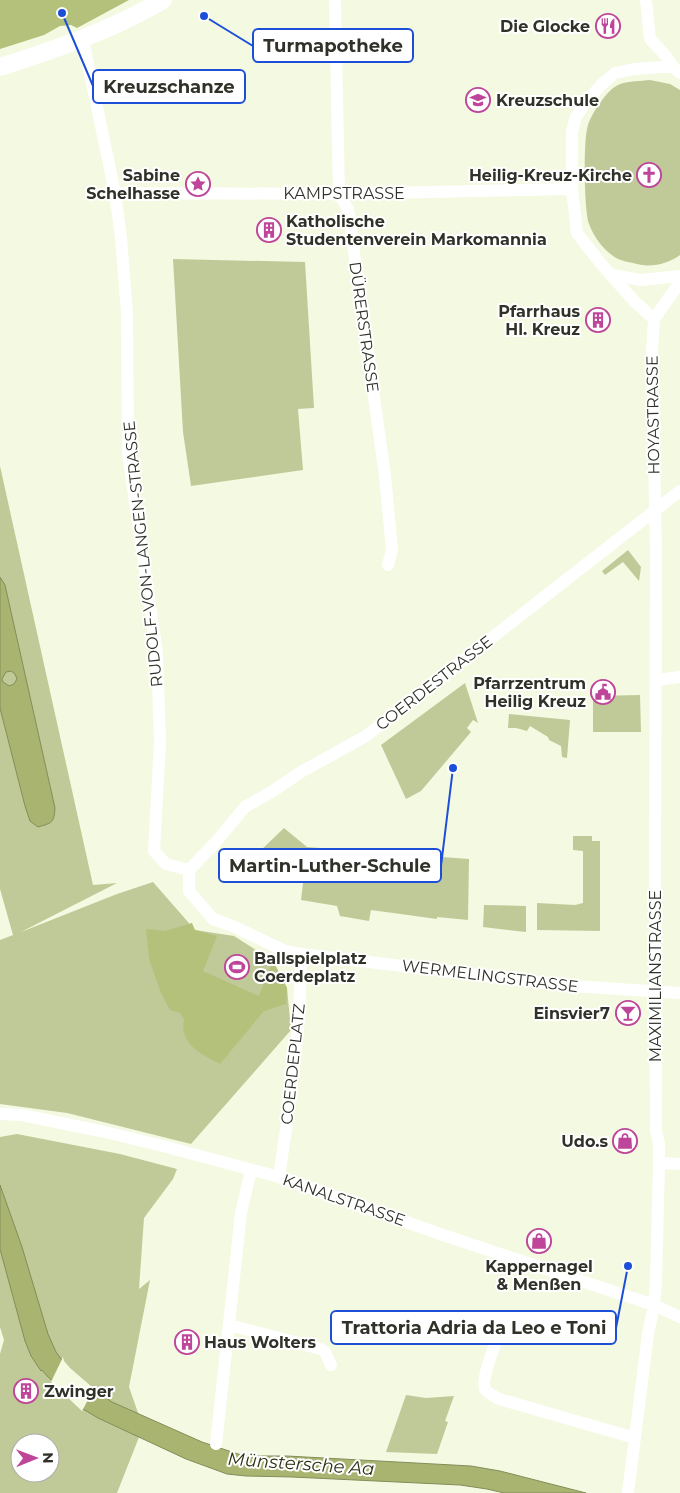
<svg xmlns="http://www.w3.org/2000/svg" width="680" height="1493" font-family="Montserrat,sans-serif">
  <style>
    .green { fill: #c0ca98; fill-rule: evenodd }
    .forest { fill: #b4c17b }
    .water { fill: #a8b46f; stroke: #848d5a; fill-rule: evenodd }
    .pier { fill: #f4f9e2 }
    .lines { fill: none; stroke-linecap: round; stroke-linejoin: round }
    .street { stroke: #fff; stroke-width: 12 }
    .secondary { stroke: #fff; stroke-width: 18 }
    .labels { text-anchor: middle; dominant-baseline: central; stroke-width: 4; stroke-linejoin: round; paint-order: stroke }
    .poi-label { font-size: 16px; font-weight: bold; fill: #303229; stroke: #fff; text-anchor: end }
    .street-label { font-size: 16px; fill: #303229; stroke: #fff }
    .water-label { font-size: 18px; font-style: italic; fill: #2b3011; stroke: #fff }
    .leader { fill: none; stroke: #1d4ed8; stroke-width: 2 }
    .callout-dot { fill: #1d4ed8; stroke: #fff; stroke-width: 2 }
    .callout { fill: #fff; stroke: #1d4ed8; stroke-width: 2 }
    .callout-label { font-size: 18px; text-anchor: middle; font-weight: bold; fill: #303229 }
  </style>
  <rect width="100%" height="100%" fill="#f4f9e2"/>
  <path class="green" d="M650 80 670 84 680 90V255C666 265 649 268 633 263 628 262 623 261 618 259 605 252 594 238 589 224 584 211 583 139 588 125 592 113 607 89 620 84 629 81 641 81 650 80Z
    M173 259 305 262 314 408 298 409 303 470 191 486 183 432Z
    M0 466 93 885 117 883 21 932 117 894 153 882 195 930 234 936 273 961 287 988 291 1030 191 1144 67 1113 0 1104V940L13 935 0 889Z
    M628 550 641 567 639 581 623 562 605 575 602 571Z
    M465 683 478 723 473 720 467 728 471 732 421 791 406 799 381 745Z
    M640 695 641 732H593V696Z
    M509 714 570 720 567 758 562 757 561 746 549 740 548 737 530 726 527 731 516 728H508Z
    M284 828 307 847 469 859 468 920 437 917V919L371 910 369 921 340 916 337 906 301 900 306 858 266 864 259 852Z
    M573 836H592V841H600V931L537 930V903L575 905 583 903V851L573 850Z
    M484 905 526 906V932L483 927Z
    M17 1134 120 1154 177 1169 173 1179 144 1218 139 1289 150 1280 129 1387 143 1427 117 1493H0V1354L4 1340 0 1327V1137ZM20 1443H50V1473H20Z
    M406 1395 426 1398 454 1396 445 1421 448 1422 437 1454 386 1452Z"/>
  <path class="forest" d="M0 0H129L77 28 71 25 60 26 44 35 0 49Z
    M192 923 195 930 217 936 203 971 259 996 273 961 287 988 286 1004 264 1011 220 1064C201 1053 179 1045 184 1019L180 1013 170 1010 161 993 149 959 146 929 165 931Z"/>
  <path class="water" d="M0 577 5 585 55 808C54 823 52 823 38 827L30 821 25 806 0 708ZM11 671 15 674 17 679 14 684 9 686 3 682 2 679 6 672Z
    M0 1185 22 1247 48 1334 56 1352 62 1360 61 1361 93 1390V1389L112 1402 202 1442 238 1454 249 1456H287L471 1466 500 1471 586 1493H504L487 1489 460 1485 292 1477 246 1476 227 1474 186 1459 98 1418 83 1409 47 1376 42 1370 41 1371 31 1356 25 1341 0 1249Z"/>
  <path class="pier" d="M63 1357 64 1361 70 1368 92 1387H95L82 1411 51 1382Z"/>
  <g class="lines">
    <path class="street" d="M335 0 339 194 348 209 385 476 392 550 388 565
      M646 0 650 39 666 56 673 67
      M83 40 115 193 121 238 127 313 128 454 157 653 160 742 154 851 166 864 189 870
      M115 193 339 194 572 189
      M612 275 641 280 680 276
      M654 319 634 301 602 265 577 233 572 189V131L576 117 585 103 602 84 615 73 634 69 662 67H673L680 73
      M656 680 680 677
      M189 870 215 843 245 807 273 791 301 772 366 736 680 491
      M189 870V891L213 919 235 927 285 951 301 954C301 1029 290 1103 279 1177
      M301 954 572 986 680 993
      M0 1114 22 1115 105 1132 163 1146 279 1177 443 1235 654 1305 680 1317
      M659 1163 680 1164
      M229 1325 321 1349 325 1352 331 1365
      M496 1341C493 1351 481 1379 485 1389 488 1394 494 1396 499 1399L635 1438
      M216 1444 241 1213 251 1170
      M628 1493 648 1334 654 1305 656 1282 659 1163V1144L656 1130 655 868 656 553 652 352 654 319 680 282"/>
    <path class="secondary" d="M0 67C57 49 112 30 163 0"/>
  </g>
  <defs>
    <symbol id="restaurant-ring" viewBox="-11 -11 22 22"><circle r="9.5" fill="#fff" stroke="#be4599" stroke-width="1.5"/><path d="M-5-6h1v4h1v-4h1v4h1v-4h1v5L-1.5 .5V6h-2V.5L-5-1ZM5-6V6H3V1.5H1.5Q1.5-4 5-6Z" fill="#be4599"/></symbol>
    <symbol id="school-ring" viewBox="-11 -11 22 22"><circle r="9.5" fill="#fff" stroke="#be4599" stroke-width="1.5"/><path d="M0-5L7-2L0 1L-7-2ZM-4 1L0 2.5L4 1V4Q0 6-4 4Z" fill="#be4599"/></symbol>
    <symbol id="church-ring" viewBox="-11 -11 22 22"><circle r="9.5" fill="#fff" stroke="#be4599" stroke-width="1.5"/><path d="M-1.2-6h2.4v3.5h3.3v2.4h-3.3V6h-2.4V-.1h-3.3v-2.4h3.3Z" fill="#be4599"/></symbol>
    <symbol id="sight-ring" viewBox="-11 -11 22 22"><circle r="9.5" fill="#fff" stroke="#be4599" stroke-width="1.5"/><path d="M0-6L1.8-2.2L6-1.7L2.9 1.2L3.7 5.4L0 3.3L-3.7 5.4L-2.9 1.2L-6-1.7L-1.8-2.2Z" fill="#be4599"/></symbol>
    <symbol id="building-ring" viewBox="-11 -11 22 22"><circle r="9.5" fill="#fff" stroke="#be4599" stroke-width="1.5"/><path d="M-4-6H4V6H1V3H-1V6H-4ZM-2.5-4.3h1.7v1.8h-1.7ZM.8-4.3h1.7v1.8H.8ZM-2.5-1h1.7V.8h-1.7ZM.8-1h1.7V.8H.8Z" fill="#be4599"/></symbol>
    <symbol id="civic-ring" viewBox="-11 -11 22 22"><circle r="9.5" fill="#fff" stroke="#be4599" stroke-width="1.5"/><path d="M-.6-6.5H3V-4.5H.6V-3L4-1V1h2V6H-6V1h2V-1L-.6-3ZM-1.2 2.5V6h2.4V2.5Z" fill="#be4599"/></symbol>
    <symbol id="stadium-ring" viewBox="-11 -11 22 22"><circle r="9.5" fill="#fff" stroke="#be4599" stroke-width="1.5"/><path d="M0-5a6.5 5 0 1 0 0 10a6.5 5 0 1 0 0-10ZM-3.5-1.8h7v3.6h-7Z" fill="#be4599"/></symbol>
    <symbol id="bar-ring" viewBox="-11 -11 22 22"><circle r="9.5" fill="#fff" stroke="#be4599" stroke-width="1.5"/><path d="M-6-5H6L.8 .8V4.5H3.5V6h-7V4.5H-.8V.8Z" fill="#be4599"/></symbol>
    <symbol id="shop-ring" viewBox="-11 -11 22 22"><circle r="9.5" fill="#fff" stroke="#be4599" stroke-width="1.5"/><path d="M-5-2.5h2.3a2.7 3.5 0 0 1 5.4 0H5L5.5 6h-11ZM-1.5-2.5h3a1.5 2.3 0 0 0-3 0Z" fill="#be4599"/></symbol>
  </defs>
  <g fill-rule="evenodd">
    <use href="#restaurant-ring" x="594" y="12" width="28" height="28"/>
    <use href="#school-ring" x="464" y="86" width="28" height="28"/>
    <use href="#church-ring" x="635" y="161" width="28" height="28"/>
    <use href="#sight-ring" x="184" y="170" width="28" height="28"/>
    <use href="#building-ring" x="255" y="216" width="28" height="28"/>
    <use href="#building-ring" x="584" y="306" width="28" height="28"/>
    <use href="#civic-ring" x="589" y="678" width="28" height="28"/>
    <use href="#stadium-ring" x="223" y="953" width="28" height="28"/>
    <use href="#bar-ring" x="614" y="999" width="28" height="28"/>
    <use href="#shop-ring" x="611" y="1127" width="28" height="28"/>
    <use href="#shop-ring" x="525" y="1227" width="28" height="28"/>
    <use href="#building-ring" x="173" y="1328" width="28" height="28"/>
    <use href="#building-ring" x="12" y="1377" width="28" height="28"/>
  </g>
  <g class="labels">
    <g class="poi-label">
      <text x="590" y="26">Die Glocke</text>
      <text x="496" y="100" text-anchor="start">Kreuzschule</text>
      <text x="180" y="175">Sabine<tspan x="180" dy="18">Schelhasse</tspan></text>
      <text x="632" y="175">Heilig-Kreuz-Kirche</text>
      <text x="286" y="221" text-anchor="start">Katholische<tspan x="286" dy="18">Studentenverein Markomannia</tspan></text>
      <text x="580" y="311">Pfarrhaus<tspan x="580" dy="18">Hl. Kreuz</tspan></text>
      <text x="586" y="683">Pfarrzentrum<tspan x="586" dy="18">Heilig Kreuz</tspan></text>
      <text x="254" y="958" text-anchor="start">Ballspielplatz<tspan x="254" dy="18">Coerdeplatz</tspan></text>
      <text x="610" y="1013">Einsvier7</text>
      <text x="608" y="1141">Udo.s</text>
      <text x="539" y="1266" text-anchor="middle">Kappernagel<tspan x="539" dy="18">&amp; Menßen</tspan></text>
      <text x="204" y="1342" text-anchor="start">Haus Wolters</text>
      <text x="44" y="1391" text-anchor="start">Zwinger</text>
    </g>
    <g class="street-label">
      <text x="344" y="193">KAMPSTRASSE</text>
      <text transform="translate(364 327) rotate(82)">DÜRERSTRASSE</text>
      <text transform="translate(653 415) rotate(-91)">HOYASTRASSE</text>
      <text transform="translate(143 554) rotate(-96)">RUDOLF-VON-LANGEN-STRASSE</text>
      <text transform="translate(434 683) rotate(-38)">COERDESTRASSE</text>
      <text transform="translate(490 976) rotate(7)">WERMELINGSTRASSE</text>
      <text transform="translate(655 976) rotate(-90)">MAXIMILIANSTRASSE</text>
      <text transform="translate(293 1064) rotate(-84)">COERDEPLATZ</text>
      <text transform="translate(344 1200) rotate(19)">KANALSTRASSE</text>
    </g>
    <g class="water-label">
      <text transform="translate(301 1464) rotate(4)">Münstersche Aa</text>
    </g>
  </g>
  <path class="leader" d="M204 16L253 46M62 13L93 86M453 768L441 866M628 1266L616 1328"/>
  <g class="callout-dot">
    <circle cx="204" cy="16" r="5"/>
    <circle cx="62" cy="13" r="5"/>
    <circle cx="453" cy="768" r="5"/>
    <circle cx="628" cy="1266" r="5"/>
  </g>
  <g class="callout">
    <rect x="253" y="29" width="160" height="33" rx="5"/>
    <rect x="93" y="70" width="152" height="33" rx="5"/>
    <rect x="219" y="849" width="222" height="33" rx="5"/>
    <rect x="331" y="1311" width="285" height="33" rx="5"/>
  </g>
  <g class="callout-label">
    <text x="333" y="52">Turmapotheke</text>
    <text x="169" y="93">Kreuzschanze</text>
    <text x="330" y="872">Martin-Luther-Schule</text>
    <text x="474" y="1334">Trattoria Adria da Leo e Toni</text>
  </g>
  <g transform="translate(35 1458) rotate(89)"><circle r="24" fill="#ffffff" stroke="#acada9"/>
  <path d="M0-4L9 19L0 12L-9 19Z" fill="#be4599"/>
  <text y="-8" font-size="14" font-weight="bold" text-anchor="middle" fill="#303229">N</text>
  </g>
</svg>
